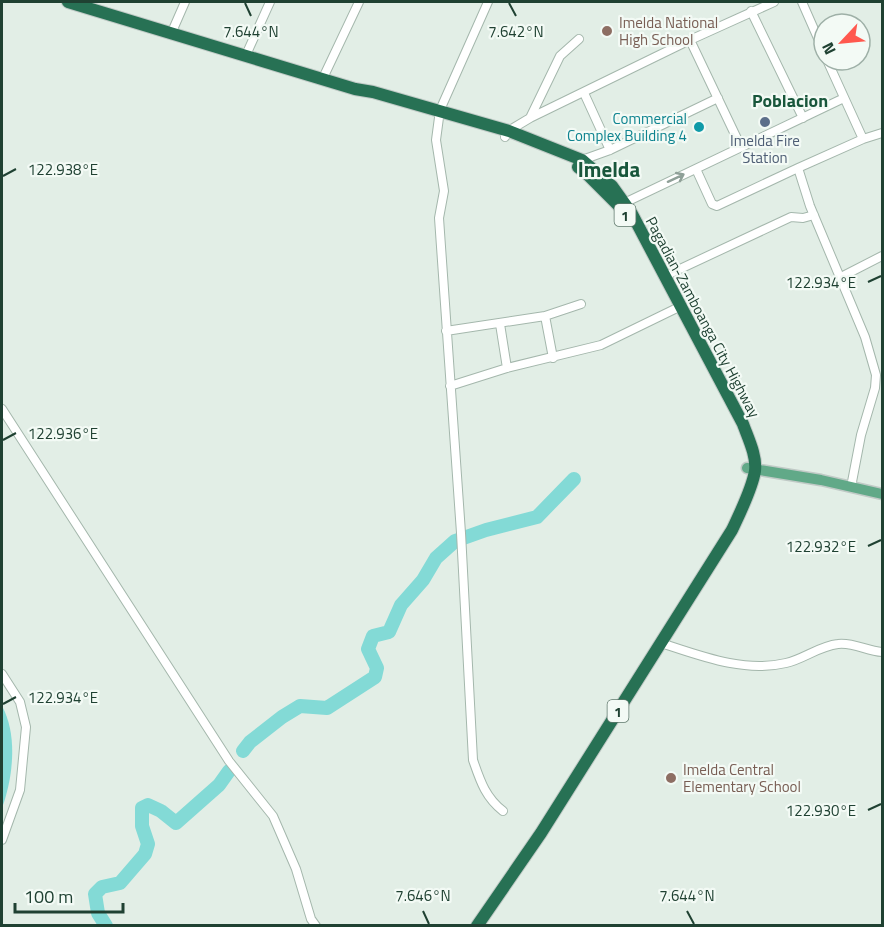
<svg xmlns="http://www.w3.org/2000/svg" width="884" height="927" font-family="'Titillium Web',sans-serif">
  <style>
    .water { fill: #83dad6 }
    .lines { fill: none; stroke-linecap: round; stroke-linejoin: round }
    .river { stroke: #83dad6; stroke-width: 14 }
    .minor-casing { stroke: #a4b7ac; stroke-width: 10 }
    .major-casing { stroke: #c0cac6; stroke-width: 13 }
    .highway-casing { stroke: #c0cac6; stroke-width: 14 }
    .minor { stroke: #fff; stroke-width: 8 }
    .major { stroke: #61a988; stroke-width: 10 }
    .highway { stroke: #277154; stroke-width: 12 }
    .oneway { stroke: #8fa098 }
    .ticks { fill: none; stroke: #1f4132; stroke-width: 2 }
    .education-dot { fill: #8d6e63; stroke: #f3faf5; stroke-width: 2 }
    .service-dot { fill: #5c6f8a; stroke: #f3faf5; stroke-width: 2 }
    .culture-dot { fill: #0f9aa8; stroke: #f3faf5; stroke-width: 2 }
    .labels { text-anchor: middle; dominant-baseline: central; stroke-width: 4.5; stroke-linejoin: round; paint-order: stroke }
    .shield { fill: #f3faf5; stroke: #5f786c; stroke-width: 1.5 }
    .shield-label { font-size: 14px; font-weight: bold; fill: #1f4132 }
    .education-label { font-size: 15px; fill: #785e54; stroke: #f3faf5; text-anchor: start }
    .culture-label { font-size: 15px; fill: #0d838f; stroke: #f3faf5; text-anchor: end }
    .service-label { font-size: 15px; fill: #4e5e75; stroke: #f3faf5 }
    .street-label { font-size: 15px; fill: #1f4132; stroke: #f3faf5 }
    .quarter-label { font-size: 18px; font-weight: bold; fill: #18563b; stroke: #f3faf5 }
    .district-label { font-size: 21px; font-weight: bold; fill: #18563b; stroke: #f3faf5 }
    .ticks-label { font-size: 15px; text-anchor: middle; fill: #1f4132; stroke: #f3faf5; stroke-width: 4.5; stroke-linejoin: round; paint-order: stroke }
  </style>
  <rect width="100%" height="100%" fill="#e2eee6"/>
  <path class="water" d="M2 706C18 735 13 778 2 808Z"/>
  <g class="lines">
    <path class="river" d="M243 751 250 742 282 717 300 706 327 708 375 677 377 668 368 649 373 636 389 632 401 605 423 580 436 558 455 541 486 530 537 517 574 479
      M106 926 98 913 95 894 102 887 120 883 145 854 148 844 142 826V808L148 805 161 811 176 823 219 785 229 771"/>
    <defs>
      <path id="minor" d="M488 2 440 110 436 140 444 191 439 218 461 533 473 760C480 780 485 797 503 811
        M802 2 824 52
        M751 11 803 118
        M171 34 185 2
        M690 40 741 147
        M246 55 270 2
        M827 60 863 139
        M323 78 359 2
        M584 93 610 150
        M530 118 560 56 579 39
        M505 137 510 130 530 118 690 40 774 2
        M582 160 610 150 718 98
        M798 168 810 206 865 337 876 375 875 388 861 435 851 487
        M696 169 712 204 717 206 798 168 863 139 882 133
        M620 205 844 98
        M665 276 791 217 803 218 814 215
        M841 277 882 256
        M545 316 553 358
        M500 324 507 368 601 345 677 308
        M446 331 545 316 581 304
        M450 386 507 368
        M2 409 229 761 273 816 296 869 311 919 316 926
        M661 643C701 656 744 673 786 663 804 659 819 646 838 644 853 642 867 651 882 652
        M2 674 20 702 26 727 20 790 2 840"/>
      <path id="major" d="M747 468 821 480 882 494"/>
      <path id="highway" d="M68 2 355 89 373 92 509 131 582 160 612 186 632 214 743 424C748 438 757 456 755 471 752 489 740 513 732 530L541 833 477 926
        M578 167 585 172 620 207"/>
    </defs>
    <use href="#minor" class="minor-casing"/>
    <use href="#major" class="major-casing"/>
    <use href="#highway" class="highway-casing"/>
    <use href="#minor" class="minor"/>
    <use href="#major" class="major"/>
    <use href="#highway" class="highway"/>
  </g>
  <defs><path id="oneway-shaft" d="M-6 0H5M1.5-3L5.5 0L1.5 3" fill="none" stroke-width="1.6" stroke-linecap="round" stroke-linejoin="round" transform="scale(1.5)"/></defs>
  <use class="oneway" href="#oneway-shaft" transform="translate(676 178) rotate(-25)"/>
  <path class="ticks" d="M245 3 251 16M509 3 516 16M3 176 16 169M868 282 881 276M3 440 16 433M868 546 881 540M3 704 16 697M868 810 881 804M423 911 429 924M687 911 694 924"/>
  <g class="education-dot">
    <circle cx="607" cy="31" r="6"/>
    <circle cx="671" cy="778" r="6"/>
  </g>
  <circle class="service-dot" cx="765" cy="122" r="6"/>
  <circle class="culture-dot" cx="699" cy="127" r="6"/>
  <g class="labels">
    <g class="shield">
      <rect x="614.5" y="204" width="21" height="22" rx="4.5"/>
      <rect x="607.5" y="700" width="21" height="22" rx="4.5"/>
    </g>
    <g class="shield-label">
      <text x="625" y="215">1</text>
      <text x="618" y="711">1</text>
    </g>
    <g class="education-label">
      <text x="619" y="22">Imelda National<tspan x="619" dy="17">High School</tspan></text>
      <text x="683" y="769">Imelda Central<tspan x="683" dy="17">Elementary School</tspan></text>
    </g>
    <g class="culture-label">
      <text x="687" y="118">Commercial<tspan x="687" dy="17">Complex Building 4</tspan></text>
    </g>
    <g class="service-label">
      <text x="765" y="140">Imelda Fire<tspan x="765" dy="17">Station</tspan></text>
    </g>
    <g class="street-label">
      <text transform="translate(703 317) rotate(62)">Pagadian-Zamboanga City Highway</text>
    </g>
    <g class="quarter-label">
      <text x="790" y="100">Poblacion</text>
    </g>
    <g class="district-label">
      <text x="609" y="169">Imelda</text>
    </g>
  </g>
  <g class="ticks-label">
    <text x="251" y="37">7.644°N</text>
    <text x="516" y="37">7.642°N</text>
    <text x="63" y="175">122.938°E</text>
    <text x="821" y="288">122.934°E</text>
    <text x="63" y="439">122.936°E</text>
    <text x="821" y="552">122.932°E</text>
    <text x="63" y="703">122.934°E</text>
    <text x="821" y="816">122.930°E</text>
    <text x="423" y="901">7.646°N</text>
    <text x="687" y="901">7.644°N</text>
  </g>
  <rect width="884" height="927" fill="none" stroke="#1f4132" stroke-width="6"/>
  <g transform="translate(842 42) rotate(244)"><circle r="28" fill="#f3faf5" stroke="#9eb0a7" stroke-width="1.5"/>
  <path d="M0-4.5L10 22L0 15L-10 22Z" fill="#ff584e"/>
  <text y="-9" font-size="16" font-weight="bold" text-anchor="middle" fill="#1f4132">N</text>
  </g>
  <path d="M15 903v9h108v-9" fill="none" stroke="#1f4132" stroke-width="3"/>
  <text x="24" y="903" font-size="18" fill="#1f4132" stroke="#f3faf5" stroke-width="4.5" paint-order="stroke">100 m</text>
</svg>
